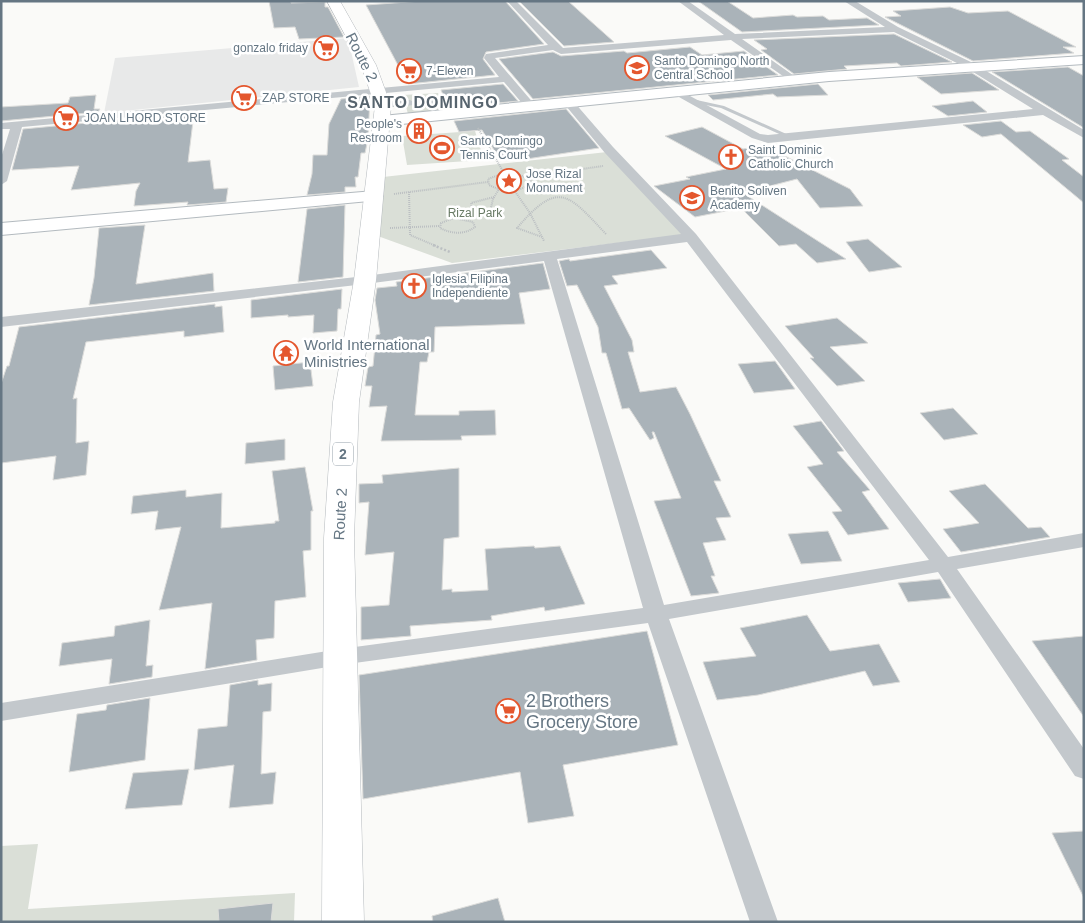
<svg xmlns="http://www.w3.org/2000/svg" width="1085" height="923" font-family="Arial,sans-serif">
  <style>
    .built { fill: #e8e9e9 }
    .green { fill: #dadfd7 }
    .building { fill: #aab3b9; stroke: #dcdcda }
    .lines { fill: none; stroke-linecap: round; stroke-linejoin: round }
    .secondary-casing { stroke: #b3babf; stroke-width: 2 }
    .highway-casing { stroke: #b4b9bd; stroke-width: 1 }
    .path-far1 { stroke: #bbbfc2; stroke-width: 2; stroke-dasharray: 1 1; stroke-linecap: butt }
    .path { stroke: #bbbfc2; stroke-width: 2.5; stroke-dasharray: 2 2; stroke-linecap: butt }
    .lane { fill: #c3c8cc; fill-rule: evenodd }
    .street { fill: #c3c8cc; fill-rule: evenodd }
    .secondary { fill: #fff; fill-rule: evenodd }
    .highway { fill: #fff; fill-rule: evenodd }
    .labels { text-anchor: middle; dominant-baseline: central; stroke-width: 5; stroke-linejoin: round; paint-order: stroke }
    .far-poi-label { font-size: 12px; fill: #657683; stroke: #fff; text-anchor: start }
    .far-park-label { font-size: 12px; fill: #687a64; stroke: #fff }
    .shield { fill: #fff; stroke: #939fa8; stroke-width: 1 }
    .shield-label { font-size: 14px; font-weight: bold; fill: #657683 }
    .street-label { font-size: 15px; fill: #657683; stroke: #fff }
    .poi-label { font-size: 15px; fill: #657683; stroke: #fff; text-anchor: start }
    .far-district-label { font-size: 16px; font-weight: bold; letter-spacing: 1px; fill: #57646e; stroke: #fff }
    .near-poi-label { font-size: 18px; fill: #657683; stroke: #fff; text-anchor: start }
  </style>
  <rect width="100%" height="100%" fill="#fafaf8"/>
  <path class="built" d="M348 38 359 87 104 113 115 58Z"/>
  <path class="green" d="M438 93 445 111 408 114 403 95Z
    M475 131 484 160 407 165 402 136Z
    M607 152 683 235 452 263 375 235 383 177Z
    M38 844 28 909 295 893 294 922H1V846Z"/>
  <path class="building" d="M269 1H291V3L325 2V7H328L344 37 299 39 295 27 274 28Z
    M422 1H505L544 44 486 52 483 59 495 75 408 84 366 5Z
    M519 1H568L614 42 564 46Z
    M698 1H727L753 18 793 15 797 17 823 16 829 20 867 18 879 25 742 32Z
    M950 7 968 13 1008 11 1076 47H1063L1074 53 973 61 885 17 901 16 893 11Z
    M894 34 952 62 901 66 897 63 844 66 847 69 794 74 761 50 767 49 754 40Z
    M690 47 702 55 744 51 778 75 533 99 499 59 553 52 561 56 624 51 627 53Z
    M1068 67 1084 76V128L992 72Z
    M972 73 999 90 941 94 917 77Z
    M503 84 518 101 449 108 441 90Z
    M818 84 828 95 777 97 773 94 713 100 708 95Z
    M96 95 94 109H100L98 112 1 121V107L68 103 70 97Z
    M370 96 368 139 365 153H361L358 177H355L356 187H345V192L307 195 312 174 313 155H327L329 124 341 99Z
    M973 101 987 112 948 116 932 106Z
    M566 109 599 148 520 160 497 155 482 130 459 132 454 121Z
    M194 113 188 162 210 160 214 189 228 188 226 202 187 205 188 202 134 206 136 191 140 183 71 190 79 166 12 170 23 129Z
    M1001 121 1016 132 1030 131 1069 159 1062 160 1084 177V203L1001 134 982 137 963 125Z
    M702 127 743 149 763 145 850 189 863 206 820 208 797 179 743 193 846 259 817 263 796 244 779 246 741 208 695 217 654 186 690 179 686 177 726 169 665 136Z
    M345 205 343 277 298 282 307 209Z
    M145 225 136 284 213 273 214 291 89 305 94 278 99 228Z
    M868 239 902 267 869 272 846 242Z
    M651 250 667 268 612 276 618 284 604 286 632 340 634 352H628L640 392 676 387 690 414 721 481H714L731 517 716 518 726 540 703 543 715 576H711L719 593 691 596 654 501 681 498 654 432H652L654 438 650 440 629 408 622 409 606 353H602L598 327 577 285 567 286 559 261 569 259 570 261Z
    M543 263 550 289 519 293 525 324 435 327 434 352H429L427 362H420L415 415H459V411L495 410 496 435 461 436 462 440 381 441 387 406 369 407 372 386H365L368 367 373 366 376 335 380 334 375 300 377 288 397 286 396 282Z
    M342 289 341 309H338L337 331 313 333 314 315 288 317V315L251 318V300Z
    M215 304V307L222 306 224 332 184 337V331L86 342 73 399 77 398 76 443 89 441 86 475 53 480 56 456 1 463V384L7 366H9L19 327Z
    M837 318 868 343 830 347 865 381 837 386 810 358H814L785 326Z
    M775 361 795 389 754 393 738 364Z
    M310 362 313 386 275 390 273 366Z
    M953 408 978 434 944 440 920 413Z
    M821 421 844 451 837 452 870 490 862 492 889 529 848 535 832 512 842 511 807 467 823 464 793 426Z
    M285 439V460L245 464 246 443Z
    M305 467 313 511H311V550L303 551 306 597 275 601 274 638 256 640 257 660 205 669 212 603 159 610 181 527 155 530 158 511 131 514 133 496 186 490V497L222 493 221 528 275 523V521H279L272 471Z
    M459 468V537L444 539 442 590 452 589V592L488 590 485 549 534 546 535 548 560 546 585 604 545 611 544 607 491 616 492 620 410 626 411 636 361 640V607L389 605 394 552 365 555 369 502 359 503V484L383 483 382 475Z
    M985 484 1028 528 1041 527 1050 537 961 552 943 529 979 523 949 491Z
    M828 531 842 561 801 564 788 534Z
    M940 579 951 598 908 602 898 583Z
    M807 615 830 651 879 644 900 682 873 686 865 671 758 695 717 700 703 662 756 656 740 628Z
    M150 620 146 666 153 665 152 677 109 684 112 659 59 666 62 643 114 636 115 626Z
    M647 631 678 745 563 765 574 816 528 823 520 772 363 799 359 675Z
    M1084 636V717L1032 641Z
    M258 680V685L272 683 271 711 263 712 261 774 276 772 273 804 229 808 234 765 194 770 198 729 227 726 230 685Z
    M150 698 145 760 69 772 77 714 106 710 107 705Z
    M189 769 182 805 125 809 133 773Z
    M1084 831V898L1052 833Z
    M498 898 505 922H433L432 916Z
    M273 903 271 922H219L218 909Z"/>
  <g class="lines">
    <defs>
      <path id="secondary" d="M1084 56V64L829 81 382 126 376 124 374 121 376 118 382 116 829 72Z
        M374 191 380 192 383 196 380 200 1 235V223Z"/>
      <path id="highway" d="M327 1H340L376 65 391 106 376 280 359 402 354 538 364 922H322L324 538 333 402 354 280 375 106 361 65Z"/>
    </defs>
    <use href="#secondary" class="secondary-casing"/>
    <use href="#highway" class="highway-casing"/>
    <path class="path-far1" d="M478 128 504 173
      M504 173 517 174 530 179 531 182C519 194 503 192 489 185L488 179Z
      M527 177 603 166
      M514 190 530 213 544 241
      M409 192 410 235 436 246
      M394 194 488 182
      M473 214 471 203 494 197
      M454 218 473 222 475 227C464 235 452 234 440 228L441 223Z
      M466 218 473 214 490 212 493 199 499 189
      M390 228 440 226
      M542 237 517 228C559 179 568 194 606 234"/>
    <path class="path" d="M433 245 450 252"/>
    <path class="lane" d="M692 99 724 106 793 137 788 138 721 108 690 102 689 101Z"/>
    <path class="street" d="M507 1H516L563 48 724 35 678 1H688L735 34 885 27 844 1H855L898 27 973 63 1084 130V138L1043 115 768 143 752 138 670 92 671 90H679L760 134 768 135 1033 109 965 67 894 32 742 39 797 78 798 80 793 83 731 40 561 54 553 50 495 58 535 105 537 107 535 109H527L504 82 22 127 7 181 1 185V158L10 129H1V123L499 77 484 58 486 54 548 45Z
      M430 98 437 102 436 104 425 105 420 102 421 100Z
      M410 100 415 103 414 105 383 108 378 105 383 102Z
      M570 101 574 102 613 147 696 234 948 557 1084 533V547L957 569 1084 749V779L1075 776 938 572 669 619 778 922H750L648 623 340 665 1 721V703L340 649 643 608 544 261 365 284 1 327V317L365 276 681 234 605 153 566 106 565 104ZM687 242 929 560 664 605 557 259Z"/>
    <use href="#secondary" class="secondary"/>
    <use href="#highway" class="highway"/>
  </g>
  <defs>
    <symbol id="supermarket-ring" viewBox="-11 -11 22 22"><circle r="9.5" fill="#fff" stroke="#e4572e" stroke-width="1.5"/><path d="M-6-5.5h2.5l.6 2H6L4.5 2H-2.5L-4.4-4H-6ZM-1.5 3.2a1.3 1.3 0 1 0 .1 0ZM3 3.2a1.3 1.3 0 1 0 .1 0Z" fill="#e4572e"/></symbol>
    <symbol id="school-ring" viewBox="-11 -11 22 22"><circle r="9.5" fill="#fff" stroke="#e4572e" stroke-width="1.5"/><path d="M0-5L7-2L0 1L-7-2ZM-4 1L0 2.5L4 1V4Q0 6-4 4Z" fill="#e4572e"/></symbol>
    <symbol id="building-ring" viewBox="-11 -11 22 22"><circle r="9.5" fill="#fff" stroke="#e4572e" stroke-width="1.5"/><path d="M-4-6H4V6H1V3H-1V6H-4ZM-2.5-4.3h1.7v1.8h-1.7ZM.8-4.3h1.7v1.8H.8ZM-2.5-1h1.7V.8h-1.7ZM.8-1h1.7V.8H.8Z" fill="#e4572e"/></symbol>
    <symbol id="stadium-ring" viewBox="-11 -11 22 22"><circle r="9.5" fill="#fff" stroke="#e4572e" stroke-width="1.5"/><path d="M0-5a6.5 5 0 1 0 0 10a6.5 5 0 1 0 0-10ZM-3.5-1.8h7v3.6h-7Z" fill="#e4572e"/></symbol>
    <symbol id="church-ring" viewBox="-11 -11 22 22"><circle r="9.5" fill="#fff" stroke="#e4572e" stroke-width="1.5"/><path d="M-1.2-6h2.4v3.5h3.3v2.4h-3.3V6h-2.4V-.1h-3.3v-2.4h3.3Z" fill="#e4572e"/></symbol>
    <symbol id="sight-ring" viewBox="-11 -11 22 22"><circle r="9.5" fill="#fff" stroke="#e4572e" stroke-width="1.5"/><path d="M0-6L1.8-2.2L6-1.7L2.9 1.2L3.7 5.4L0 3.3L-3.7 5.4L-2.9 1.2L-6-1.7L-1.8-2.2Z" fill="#e4572e"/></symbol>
    <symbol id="temple-ring" viewBox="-11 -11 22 22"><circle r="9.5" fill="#fff" stroke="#e4572e" stroke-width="1.5"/><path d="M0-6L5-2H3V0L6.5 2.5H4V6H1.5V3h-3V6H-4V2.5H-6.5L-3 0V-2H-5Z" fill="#e4572e"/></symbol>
  </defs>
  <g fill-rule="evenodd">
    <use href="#supermarket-ring" x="312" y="34" width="28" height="28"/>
    <use href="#school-ring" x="623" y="54" width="28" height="28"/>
    <use href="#supermarket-ring" x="395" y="57" width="28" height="28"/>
    <use href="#supermarket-ring" x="230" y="84" width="28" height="28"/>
    <use href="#supermarket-ring" x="52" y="104" width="28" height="28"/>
    <use href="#building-ring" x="405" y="117" width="28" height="28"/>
    <use href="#stadium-ring" x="428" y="134" width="28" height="28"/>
    <use href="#church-ring" x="717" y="143" width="28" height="28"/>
    <use href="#sight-ring" x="495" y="167" width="28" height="28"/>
    <use href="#school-ring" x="678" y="184" width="28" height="28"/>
    <use href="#church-ring" x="400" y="272" width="28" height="28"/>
    <use href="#temple-ring" x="272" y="339" width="28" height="28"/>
    <use href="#supermarket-ring" x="494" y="697" width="28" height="28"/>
  </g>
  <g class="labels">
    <g class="far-poi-label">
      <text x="308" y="48" text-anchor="end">gonzalo friday</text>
      <text x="654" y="61">Santo Domingo North<tspan x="654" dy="14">Central School</tspan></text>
      <text x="426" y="71">7-Eleven</text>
      <text x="262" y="98">ZAP STORE</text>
      <text x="84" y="118">JOAN LHORD STORE</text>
      <text x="402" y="124" text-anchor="end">People's<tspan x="402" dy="14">Restroom</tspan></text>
      <text x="460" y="141">Santo Domingo<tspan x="460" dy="14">Tennis Court</tspan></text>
      <text x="748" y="150">Saint Dominic<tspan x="748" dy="14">Catholic Church</tspan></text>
      <text x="526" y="174">Jose Rizal<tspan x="526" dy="14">Monument</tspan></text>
      <text x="710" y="191">Benito Soliven<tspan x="710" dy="14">Academy</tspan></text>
      <text x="432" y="279">Iglesia Filipina<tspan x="432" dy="14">Independiente</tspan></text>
    </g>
    <g class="far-park-label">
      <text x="475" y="213">Rizal Park</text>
    </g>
    <rect class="shield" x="333" y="442.5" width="20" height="23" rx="4"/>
    <g class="shield-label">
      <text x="343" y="454">2</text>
    </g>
    <g class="street-label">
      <text transform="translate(362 57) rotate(63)">Route 2</text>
      <text transform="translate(340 514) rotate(-87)">Route 2</text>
    </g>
    <g class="poi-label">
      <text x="304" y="344">World International<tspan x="304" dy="17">Ministries</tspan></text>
    </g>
    <g class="far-district-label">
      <text x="423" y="102">SANTO DOMINGO</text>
    </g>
    <g class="near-poi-label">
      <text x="526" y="701">2 Brothers<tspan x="526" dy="21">Grocery Store</tspan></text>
    </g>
  </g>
  <rect width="1085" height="923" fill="none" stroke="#657683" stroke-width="5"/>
</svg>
